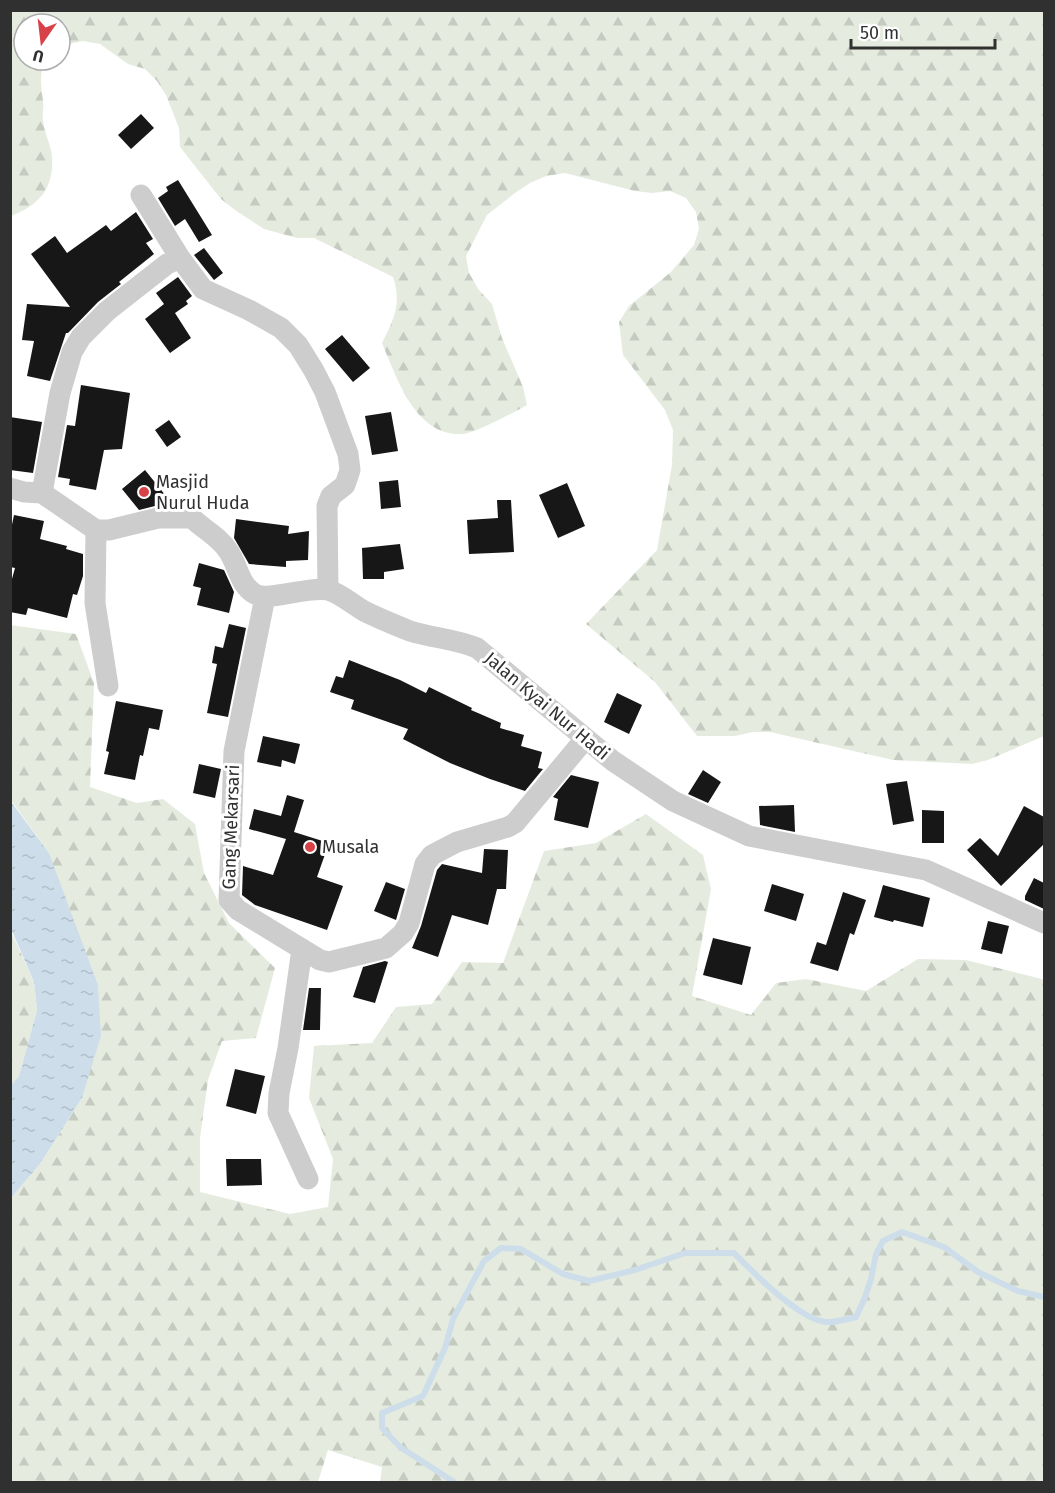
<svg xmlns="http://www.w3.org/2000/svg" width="1055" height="1493" font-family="'Fira Sans',sans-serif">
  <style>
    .forest { fill: url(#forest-firs) }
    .water { fill: url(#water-ripples) }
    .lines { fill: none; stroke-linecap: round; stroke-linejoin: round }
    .stream { stroke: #cddeea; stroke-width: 6 }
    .building { fill: #171717 }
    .minor { stroke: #cdcdcd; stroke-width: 21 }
    .poi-dot { fill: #d84147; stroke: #fff; stroke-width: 2 }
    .labels { text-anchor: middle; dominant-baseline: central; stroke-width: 6; stroke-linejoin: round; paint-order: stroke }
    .poi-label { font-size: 18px; fill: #303030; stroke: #fff; text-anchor: start }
    .street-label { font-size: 18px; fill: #303030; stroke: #fff }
  </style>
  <defs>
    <pattern id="forest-firs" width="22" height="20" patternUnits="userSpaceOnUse" patternTransform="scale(1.5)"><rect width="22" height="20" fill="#e5ecdf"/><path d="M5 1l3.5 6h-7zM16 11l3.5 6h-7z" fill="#c5cbc0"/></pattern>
    <pattern id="water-ripples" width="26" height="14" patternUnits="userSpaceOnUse" patternTransform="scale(1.5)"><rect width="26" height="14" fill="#cddeea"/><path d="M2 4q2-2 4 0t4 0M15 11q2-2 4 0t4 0" fill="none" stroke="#b0bfc9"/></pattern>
  </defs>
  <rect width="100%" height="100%" fill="#fff"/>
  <path class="forest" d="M11 10 1044 11V736L988 760 972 764 893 760 770 732H753L735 736H697L655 682 586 624 657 550 672 465 673 430 665 410 623 355 619 322 629 306 671 272 694 245 699 229 696 212 686 198 670 191 652 193 635 191 565 173 546 176 530 183 515 193 487 215 466 256 469 273 479 290 492 304 502 338 523 387 527 405C514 412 476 433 463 434 415 437 397 378 382 343 394 319 402 304 393 277L314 238H297L264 229 235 210 221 199 180 147 179 128 166 95 157 81 145 69 128 64 100 44 83 41 60 46V24H24V60H45C39 75 41 86 43 101 44 108 42 114 43 120 44 133 51 144 52 157 54 189 39 205 11 216Z
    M10 625 76 634 94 683 90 787 137 803 163 799 195 824 204 873 229 923 275 968 256 1038 222 1041 208 1080 200 1138V1192L290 1214 328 1207 333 1159 309 1098 314 1046 372 1043 396 1007 432 1004 462 962 503 963 544 851 596 843 646 814 703 855 711 889 692 996 751 1015 776 983 806 979 866 991 918 959 966 960 1042 979 1044 982V1482H380L382 1467 328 1450 318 1482H11V1198L40 1164 82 1098 49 853 11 800Z
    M10 929 34 982 37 1010 19 1076 11 1085Z"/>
  <path class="water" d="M10 800 49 853 98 985 101 1036 82 1098 40 1164 11 1198V1085L19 1076 37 1010 34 982 11 929Z"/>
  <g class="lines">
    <path class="stream" d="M454 1482 400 1447 382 1428V1413L423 1396 445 1348 453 1319 484 1261 501 1248 521 1249 563 1274 589 1281 635 1270 685 1253H734C752 1271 801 1322 828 1322 836 1322 847 1319 856 1317L864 1300 871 1279 876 1254 883 1241 902 1232 944 1247 978 1272 1018 1291 1044 1297"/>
  </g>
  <path class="building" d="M141 114 154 128 131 149 118 135Z
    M178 180 212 235 199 242 185 219 175 226 158 198 168 191 166 187Z
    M136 212 153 239 146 243 154 254 119 282 121 284 98 302 68 333H66L50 381 27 376 34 341 22 340 27 304 70 307 31 254 55 236 67 253 106 225 111 231Z
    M204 248 223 273 214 280 194 255Z
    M178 277 192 296 186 301 188 304 175 313 191 338 170 353 145 319 164 304 156 293Z
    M342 335 370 368 353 382 325 349Z
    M81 385 130 393 122 449 104 450 96 490 69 485 70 479 58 477 67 425 75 426Z
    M391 412 398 451 372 455 365 416Z
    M10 417 42 422 33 473 10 470Z
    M169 420 181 437 167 447 155 430Z
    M145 470 166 496 155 506 139 510 122 489Z
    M398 480 401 507 381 509 379 482Z
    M567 483 585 526 558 538 539 495Z
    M497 500H511L514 552 469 554 467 520 498 518Z
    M14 515 44 521 40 539 67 546 66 549 83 554V576L77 595 73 594 67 618 28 608 26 615 10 612V586L15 568 10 567V534Z
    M236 519 289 526 288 534 309 531 308 560 286 561V567L249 564 234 538Z
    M400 544 404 569 384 572V579H363L362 548Z
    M199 563 224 570 234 592 229 613 197 605 201 588 193 586Z
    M229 624 246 628 228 717 207 713 217 664 212 663 215 646 223 648Z
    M349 660 400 680 426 693 429 687 472 708 471 710 501 723 500 728 524 735 521 746 542 752 538 768 543 769 525 791 490 779 450 763 403 739 408 729 351 709 354 700 330 692 336 676 343 678Z
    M617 693 642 705 629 734 604 722Z
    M116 701 163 710 159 730 149 728 143 756 140 755 135 780 104 774 109 752 106 751Z
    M263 736 300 744 295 764 282 760 281 767 257 762Z
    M199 764 221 769 215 798 193 793Z
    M703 770 721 782 708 803 688 794Z
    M571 775 599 782 588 828 554 820 558 799 553 797Z
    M907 781 914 821 893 825 886 784Z
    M287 795 304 800 294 832 329 843 317 877 343 886 327 930 255 905 242 895 243 866 273 875 286 839 249 829 254 809 281 816Z
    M794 805 795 832 760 825 759 806Z
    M1024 806 1044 817V844L1001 886 967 850 980 838 998 856Z
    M922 810 944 811V843H922Z
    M484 849 508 850 506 889H497L488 925 452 915 438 957 412 948 421 926 437 870 442 864 482 873Z
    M1034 878 1044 883V909L1025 900V896Z
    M386 882 405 889 396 920 374 911Z
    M772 884 804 894 796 921 764 911Z
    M883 885 930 898 923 927 894 920 893 922 874 917Z
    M843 892 866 900 854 935 850 933 838 971 810 963 817 942 826 945Z
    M988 921 1009 926 1002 954 981 949Z
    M713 938 751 947 742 985 703 975Z
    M385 961 388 962 375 1003 353 997 363 967Z
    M309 988H321L320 1030H303Z
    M235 1069 265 1076 256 1114 226 1106Z
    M226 1159H261L262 1185 227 1186Z"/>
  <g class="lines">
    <path class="minor" d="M141 195 180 258
      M10 488 24 492 42 493 96 530H109L158 518H192C204 530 220 537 229 552 238 566 240 586 255 594 269 602 307 586 328 590 340 593 353 605 364 611 378 618 395 625 410 631 432 638 456 639 477 648L613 761 673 801 749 836 926 870 1044 923
      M42 493 60 393 72 352 81 337 107 311 167 264 180 258 203 289 249 310 281 328 298 345 313 369 325 392 348 454 350 470 345 485 331 496 327 506 328 590
      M96 530 95 603 108 686
      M265 597 234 751 229 900 238 910 320 960 329 962 386 948 403 933 409 923 425 864 432 855 457 842 508 827 515 823 585 739
      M302 949 288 1048 279 1093 278 1113 308 1179"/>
  </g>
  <g class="poi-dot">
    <circle cx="144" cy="492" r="6"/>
    <circle cx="310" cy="847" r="6"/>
  </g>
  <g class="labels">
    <g class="poi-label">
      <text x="156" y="482">Masjid<tspan x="156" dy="21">Nurul Huda</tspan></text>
      <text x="322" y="847">Musala</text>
    </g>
    <g class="street-label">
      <text transform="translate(547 706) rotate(40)">Jalan Kyai Nur Hadi</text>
      <text transform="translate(231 827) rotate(-88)">Gang Mekarsari</text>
    </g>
  </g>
  <rect width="1055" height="1493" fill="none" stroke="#303030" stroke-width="24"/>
  <g transform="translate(42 42) rotate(194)"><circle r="28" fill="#ffffff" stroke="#acacac" stroke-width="1.5"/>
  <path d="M0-4.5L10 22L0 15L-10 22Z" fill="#d84147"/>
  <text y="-9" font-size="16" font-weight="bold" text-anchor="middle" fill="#303030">U</text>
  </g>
  <path d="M851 39v9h144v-9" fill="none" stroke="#303030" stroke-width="3"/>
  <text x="860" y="39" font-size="18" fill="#303030" stroke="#ffffff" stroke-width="4.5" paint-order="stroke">50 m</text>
</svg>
